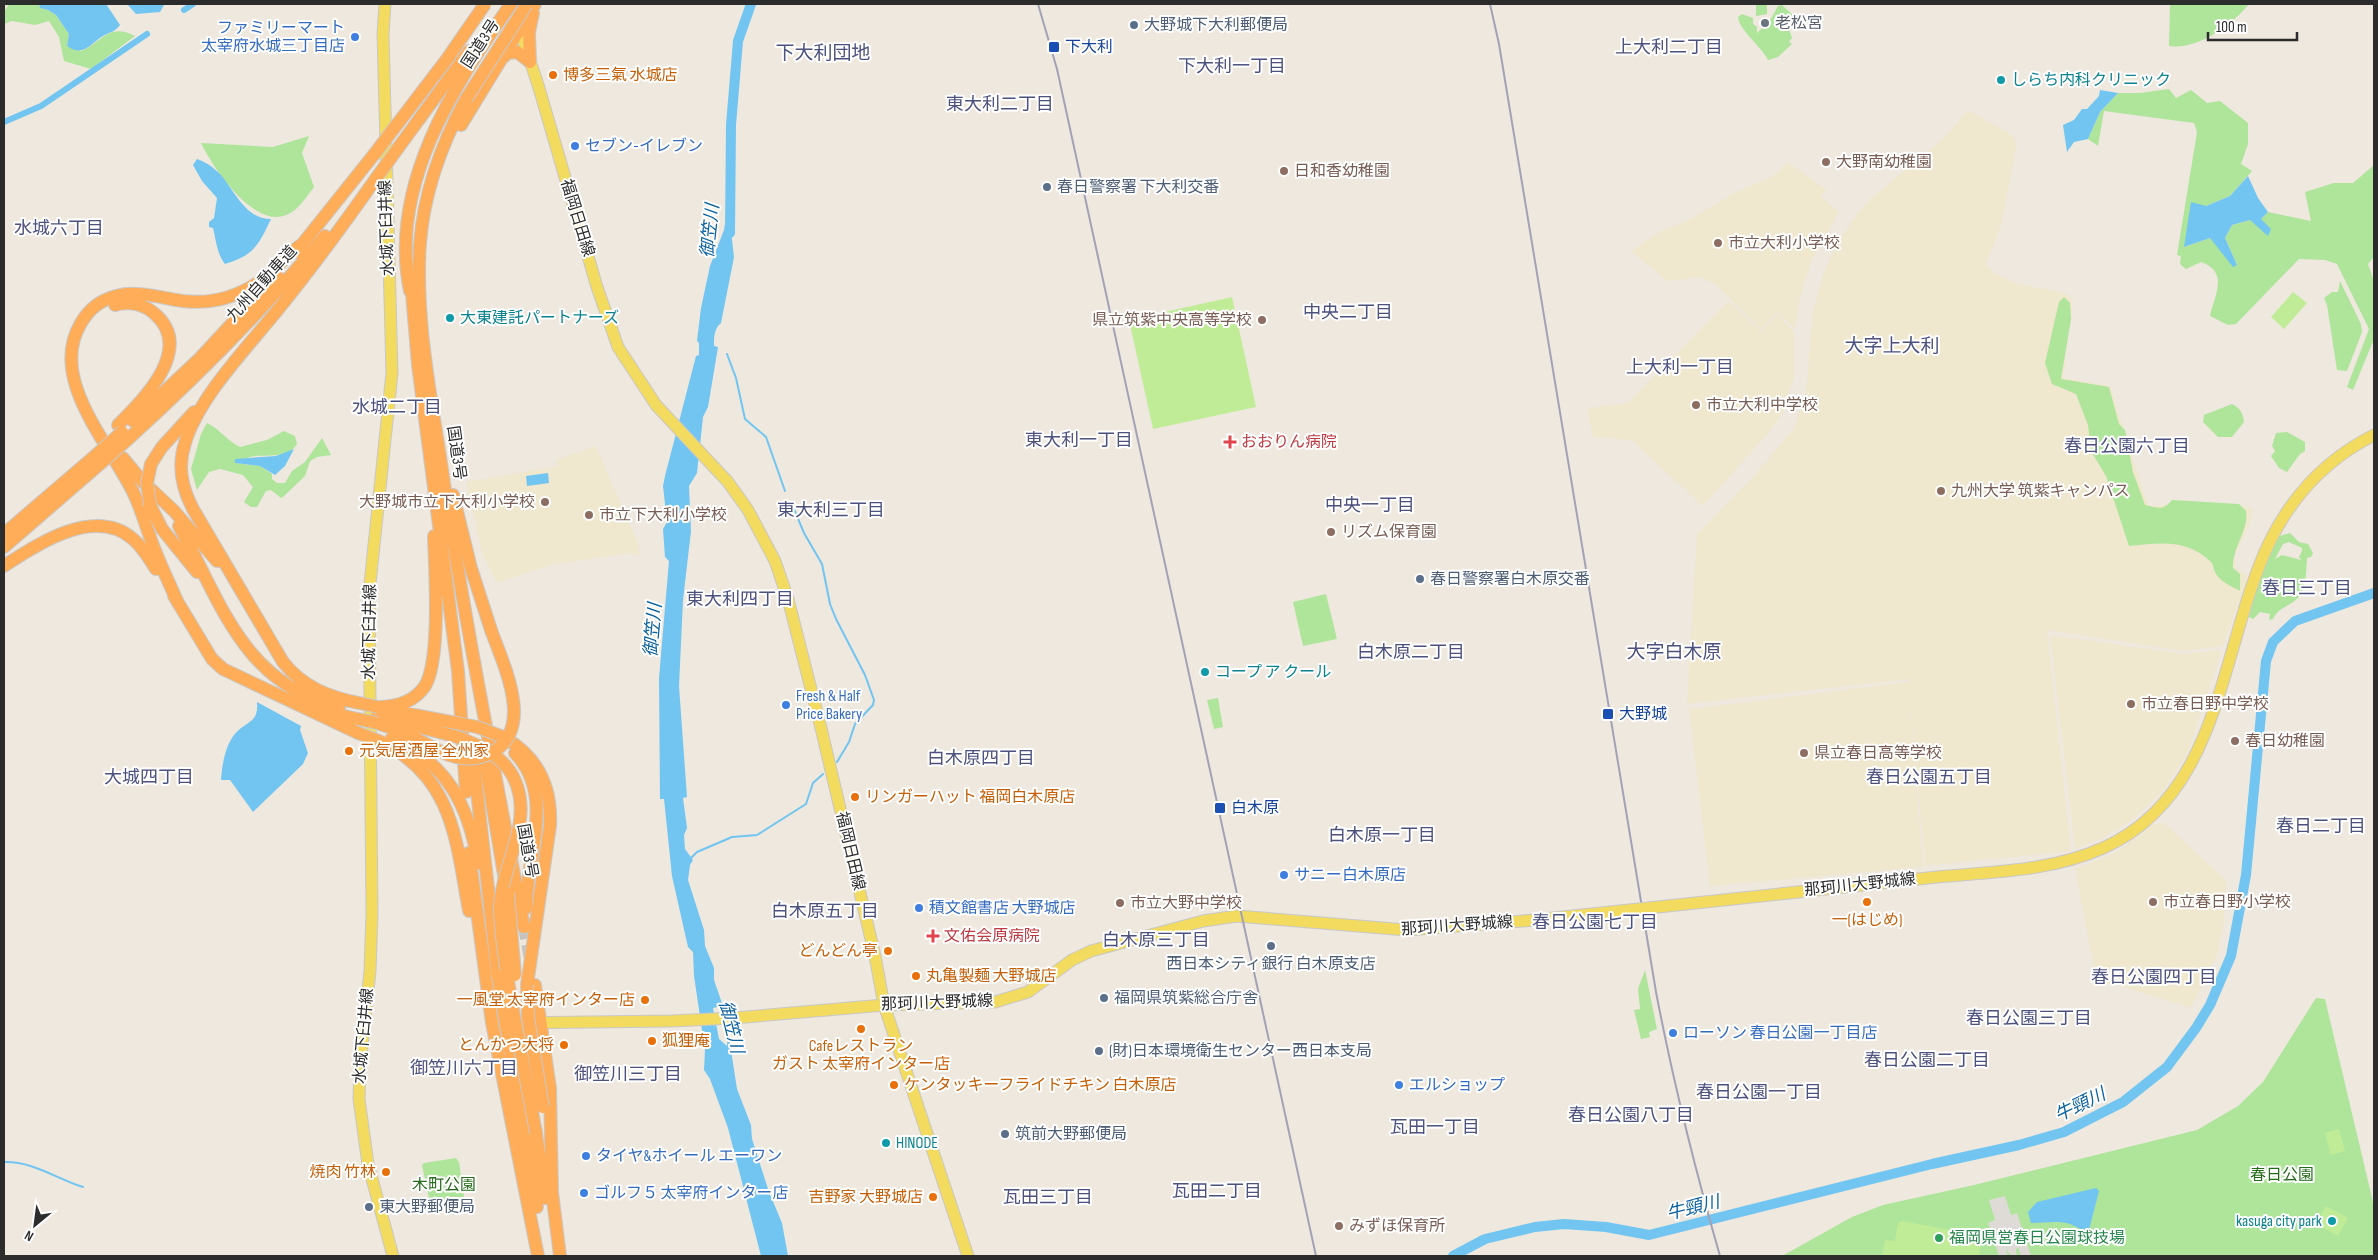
<svg xmlns="http://www.w3.org/2000/svg" width="2378" height="1260" font-family="'Sofia Sans Condensed','Noto Sans JP',sans-serif">
  <style>
    .education { fill: #efe7ce }
    .green { fill: #afe49b; fill-rule: evenodd }
    .pitch { fill: #c1ec97 }
    .plaza { fill: #dedbd6 }
    .water { fill: #71c5f0 }
    .lines { fill: none; stroke-linecap: round; stroke-linejoin: round }
    .stream { stroke: #71c5f0; stroke-width: 2 }
    .canal { stroke: #71c5f0; stroke-width: 6 }
    .river { stroke: #71c5f0; stroke-width: 10 }
    .highway-tunnel { stroke: #c7c2bb; stroke-width: 12; stroke-dasharray: 12 6; stroke-linecap: butt }
    .major-casing { stroke: #c8c8c8; stroke-width: 13 }
    .highway-casing { stroke: #c8c8c8; stroke-width: 14 }
    .major { stroke: #f2db5f; stroke-width: 11 }
    .highway { stroke: #ffad58; stroke-width: 12 }
    .rail { stroke: #a1a2b6; stroke-width: 2 }
    .major-bridge-casing { stroke: #c8c8c8; stroke-width: 13; stroke-linecap: butt }
    .highway-bridge-casing { stroke: #c8c8c8; stroke-width: 14; stroke-linecap: butt }
    .major-bridge { stroke: #f2db5f; stroke-width: 11 }
    .highway-bridge { stroke: #ffad58; stroke-width: 12 }
    .worship-dot { fill: #6b7280; stroke: #fff; stroke-width: 2 }
    .service-dot { fill: #5c6f8a; stroke: #fff; stroke-width: 2 }
    .shop-dot { fill: #3f7fe0; stroke: #fff; stroke-width: 2 }
    .transit-dot { fill: #1a4fb4; stroke: #fff; stroke-width: 2 }
    .food-dot { fill: #e8710a; stroke: #fff; stroke-width: 2 }
    .culture-dot { fill: #0f9aa8; stroke: #fff; stroke-width: 2 }
    .education-dot { fill: #8d6e63; stroke: #fff; stroke-width: 2 }
    .health-dot { fill: #e0444e; stroke: #fff; stroke-width: 2 }
    .leisure-dot { fill: #2e9e5b; stroke: #fff; stroke-width: 2 }
    .labels { text-anchor: middle; dominant-baseline: central; stroke-width: 4; stroke-linejoin: round; paint-order: stroke }
    .worship-label { font-size: 16px; fill: #5b616d; stroke: #fff; text-anchor: start }
    .service-label { font-size: 16px; fill: #4e5e75; stroke: #fff; text-anchor: start }
    .shop-label { font-size: 16px; fill: #366cbe; stroke: #fff; text-anchor: start }
    .street-label { font-size: 16px; fill: #2c2c2c; stroke: #fff }
    .transit-label { font-size: 16px; fill: #164399; stroke: #fff; text-anchor: start }
    .food-label { font-size: 16px; fill: #c56008; stroke: #fff; text-anchor: start }
    .culture-label { font-size: 16px; fill: #0d838f; stroke: #fff; text-anchor: start }
    .education-label { font-size: 16px; fill: #785e54; stroke: #fff; text-anchor: start }
    .health-label { font-size: 16px; fill: #be3a42; stroke: #fff; text-anchor: start }
    .park-label { font-size: 16px; fill: #256b1a; stroke: #fff }
    .leisure-label { font-size: 16px; fill: #27864d; stroke: #fff; text-anchor: start }
    .neighbourhood-label { font-size: 18px; fill: #4c517e; stroke: #fff }
    .water-label { font-size: 18px; font-style: italic; fill: #0c62a0; stroke: #fff }
    .quarter-label { font-size: 19px; fill: #4c517e; stroke: #fff }
  </style>
  <rect width="100%" height="100%" fill="#eee8df"/>
  <path class="education" d="M1968 110 2012 135 2017 143 2001 226 1986 264 1994 273 2018 284 2066 293 2073 300 2063 378 2110 386 2148 505 2250 507 2253 512 2252 519 2235 556 2236 568 2248 576 2223 646 2183 651 2047 630 2071 851 1925 866 1909 690 1923 867 1710 886 1689 709 1909 682 1908 679 1687 704 1697 534 1754 476 1794 428 1804 401 1807 385 1812 314 1824 272 1835 248 1856 215 1870 199 1944 138Z
    M1788 162 1827 190 1821 197 1839 212 1812 260 1800 297 1795 329 1777 312 1761 329 1716 285 1700 277 1667 281 1631 251 1661 231 1689 220 1734 193 1773 176Z
    M1728 301 1761 331 1777 314 1794 332V378L1783 411 1772 429 1703 506 1631 440 1593 437 1587 408 1628 403Z
    M596 446 638 543 640 553 638 555 629 553 551 565 497 583 482 553 466 482 557 466 556 460Z
    M2050 635 2184 654 2222 650 2187 754 2162 792 2133 819 2103 838 2075 849Z
    M2164 823 2226 880 2224 925 2217 955 2191 1008 2111 983 2097 986 2075 868 2091 863 2117 852 2153 824Z"/>
  <path class="green" d="M9 4H39L40 8 48 10 56 15 69 34 67 46 81 51C103 42 108 22 135 36L91 69 64 61 59 37 49 21 35 25 12 21 4 24V12Z
    M1756 4H1767V14L1756 16Z
    M2170 4H2249C2232 25 2198 50 2169 46Z
    M1782 5 1795 17 1788 26 1792 38 1789 42 1792 44 1778 57 1768 60C1762 47 1739 30 1738 17L1742 14 1753 18V24L1757 27V33L1769 22 1778 6Z
    M2169 89 2176 98 2191 90 2207 103 2220 101 2248 123V144L2241 164 2252 171 2230 196 2206 206 2184 247 2210 238 2237 265 2225 238 2232 225 2250 220 2261 219 2268 212 2311 221 2305 192 2334 183H2353L2374 165V257L2368 264 2374 281V339L2353 390 2347 387 2369 329 2337 264 2325 260 2299 259 2236 324 2228 325 2210 316C2215 294 2229 272 2201 262L2186 269 2180 264 2181 256 2177 255 2197 132 2194 123 2104 111 2098 146 2088 139 2100 112 2118 93H2140Z
    M309 136 302 153 314 187C306 197 297 213 283 216 252 225 213 168 201 143L273 147Z
    M2340 281 2361 324 2362 332 2347 371 2337 370 2327 305 2324 298 2332 292H2338Z
    M2064 297 2070 303 2071 319 2061 379 2109 387 2119 424 2125 430 2133 472 2145 505C2158 508 2163 511 2172 500L2239 504 2246 511C2249 531 2232 547 2233 568L2240 574V591C2231 586 2219 581 2215 572 2213 568 2214 565 2211 562 2187 538 2159 543 2129 546L2106 476 2091 451 2088 425 2076 394 2052 384 2045 363 2059 302Z
    M2232 404C2240 408 2243 413 2244 422L2232 437H2218L2203 422 2204 415Z
    M207 423C220 429 227 441 240 447L267 440 284 431 295 436 297 444C288 458 269 455 255 456 248 457 241 461 235 463L260 466 272 474V479L277 483H285L292 471 305 462 322 438 331 455 317 457 310 461 305 476 283 497 281 498 271 490 266 491 257 507H251L244 502 253 487 243 475 220 469 209 472 197 490 191 469 201 434Z
    M2287 432 2305 442V451L2300 454 2287 472 2279 468 2271 456 2275 451 2272 446 2276 433Z
    M2290 533 2299 542 2308 544 2313 553 2311 557 2307 558C2306 571 2307 588 2298 598 2289 607 2278 607 2273 619L2269 620 2270 614 2260 612 2253 619 2249 617 2256 590 2276 537ZM2289 542 2302 548V551L2299 557 2301 560 2282 555 2275 559 2283 544Z
    M1326 594 1337 639 1303 646 1293 602Z
    M1218 698 1223 727 1214 729 1207 700Z
    M1645 970 1657 1029 1649 1032 1650 1037 1641 1039 1634 1010 1640 1009 1638 989Z
    M2316 998 2325 999 2372 1198 2374 1211V1256H1782L1852 1217 1883 1205 1974 1185 2197 1130 2238 1106 2263 1082Z
    M456 1158 459 1162 465 1204 431 1208 422 1165 424 1163Z"/>
  <path class="pitch" d="M2293 292 2307 303 2284 329 2271 317Z
    M1232 297 1256 407 1153 429 1129 320Z
    M2339 1129 2345 1151 2331 1155 2325 1133Z
    M2326 1206 2348 1218 2338 1236 2316 1224Z
    M1902 1221 1982 1236 1979 1256H1882L1885 1240 1895 1241 1898 1223Z"/>
  <path class="plaza" d="M2005 1196 2011 1215 2017 1213 2031 1256H2021L2018 1247 2016 1250 2017 1256H2012L2006 1250 2008 1256H1999L1988 1223 1995 1220 1989 1200Z"/>
  <path class="water" d="M39 4H106L120 25C115 32 110 32 103 36 91 43 83 58 67 46L69 34 56 15 48 10 40 8Z
    M127 4H164V5L160 12 136 14Z
    M2100 90 2118 93 2100 112 2088 139 2074 142 2067 152 2063 125 2074 120 2082 109H2087L2099 96Z
    M197 159C206 162 213 167 220 174 235 191 245 219 271 219 258 246 254 255 225 264 217 254 216 240 213 228L209 227V222L214 218 217 198 202 181 193 165Z
    M2248 176 2258 198 2268 212 2261 219 2271 229 2268 236 2250 220 2232 225 2225 238 2237 265 2233 267 2210 238 2184 247 2191 202 2206 206 2230 196Z
    M728 205 734 257 721 323C714 329 714 337 714 346L718 347 708 407 703 417 697 473 689 486 691 531 683 600 679 686 687 797 683 798 687 828 684 835 685 849 693 860 690 865 688 880 704 930 705 946 714 968V980L723 1006 713 1008 719 1039 727 1046 728 1031 737 1089 751 1125 752 1139 769 1192 782 1223 788 1256H761L728 1128 710 1079 704 1070 705 1050 694 976 693 952 688 947 672 876 664 799H660L659 678 669 561 665 557 663 529 667 522 663 486 665 476 696 356 699 355V343L697 341 701 308 710 266 724 230Z
    M294 449 285 466 275 475 260 466 235 463V459L276 456Z
    M548 473 549 483 527 486 526 476Z
    M257 702 301 726 300 730 308 753 303 764 253 812 230 780H221C222 765 225 747 234 735 246 720 259 724 257 702Z
    M2096 1188 2099 1191 2089 1230C2082 1231 2077 1227 2070 1224 2058 1220 2044 1223 2031 1223L2028 1212 2037 1202Z"/>
  <g class="lines">
    <path class="stream" d="M727 354 736 378 745 419 766 437 785 491
      M792 504 804 533 822 564 830 604 836 619 865 675 874 700 873 705 855 724 849 742 837 762
      M690 859 697 852 732 837 757 835 806 804 813 783 823 774
      M4 1162C33 1161 57 1179 83 1187"/>
    <path class="canal" d="M184 10 193 4
      M4 122 41 106 147 34"/>
    <path class="river" d="M730 233 731 125 738 41 751 4
      M1453 1256 1485 1239 1535 1227 1564 1224 1606 1227 1649 1235 1932 1164 2019 1145 2064 1132 2123 1102 2167 1067 2196 1028 2210 1005 2231 956 2246 875 2266 661 2273 642 2295 621 2374 593"/>
    <path class="highway-tunnel" d="M524 927 530 959"/>
    <defs>
      <path id="major" d="M385 4 383 34 392 373 369 593 372 914 370 971 360 1065 359 1099 368 1164 393 1256
        M518 24 539 88 597 287 618 347 656 405 728 482 748 510 775 561 788 599 821 728 875 956 884 1005 968 1256
        M1733 899C1801 892 1869 884 1937 877 1992 872 2052 871 2103 848 2223 795 2220 644 2270 541 2293 495 2328 458 2374 435
        M507 1023 671 1021 734 1018 884 1005 995 1002 1028 992 1072 960 1091 951 1203 921 1237 916 1407 930 1535 920"/>
      <path id="highway" d="M501 59 508 53 517 52 530 62
        M530 62 529 32 533 13
        M466 99C442 143 424 192 420 243 415 317 430 391 441 463 464 618 495 773 524 927
        M420 118 469 51
        M461 125 535 4
        M296 252 376 152
        M411 282 418 365 458 671 466 792
        M410 291C388 186 454 85 511 4
        M115 305C129 301 144 304 155 314 195 349 143 400 118 425
        M133 421 200 358 277 275
        M127 440C198 376 264 309 325 236
        M123 458 142 481 174 511 217 561
        M151 464 162 447 194 412
        M453 495 471 568 491 630
        M150 505 162 529 197 572
        M179 526C222 604 242 682 339 708
        M4 534 96 455
        M4 547 101 463
        M4 566C37 544 95 506 133 539 143 547 149 559 156 569
        M174 596 212 659 223 669 358 733
        M178 603C170 585 161 566 154 548 147 530 142 511 134 494 111 445 47 379 81 323 89 309 101 300 116 296 138 290 161 298 183 301 216 305 246 294 271 273 281 263 289 253 301 245
        M359 703C328 697 303 687 283 662L193 509C182 488 177 467 185 443 199 396 249 346 280 307 314 265 346 221 377 177
        M378 707C397 707 414 702 425 686 441 660 435 569 434 536
        M388 710 451 722
        M326 712 358 719
        M377 716 454 736
        M380 724 404 732 439 751
        M501 736C537 755 552 786 550 826L527 985
        M391 739C447 762 469 806 478 863
        M379 741C453 775 456 840 469 911
        M472 748 498 976
        M483 748 505 881
        M515 753C556 796 526 856 526 908
        M469 853 492 1023 538 1256
        M535 985 550 1088 552 1192 560 1256
        M508 1038 537 1207
        M536 1133 545 1198"/>
    </defs>
    <use href="#major" class="major-casing"/>
    <use href="#highway" class="highway-casing"/>
    <use href="#major" class="major"/>
    <use href="#highway" class="highway"/>
    <path class="rail" d="M1038 4 1057 69 1316 1256
      M1490 4 1499 44 1656 992C1673 1081 1695 1169 1720 1256"/>
    <defs>
      <path id="major-bridge" d="M1535 920 1733 899"/>
      <path id="highway-bridge" d="M466 99 527 4
        M376 152 447 59 485 4
        M377 177 420 118
        M96 455 122 432
        M101 463 127 440
        M150 505 147 483 151 464
        M359 703 378 707
        M358 719 377 723
        M451 722 477 727 501 736
        M358 733 379 741
        M454 736C480 745 508 757 517 786 531 827 501 867 500 908 500 932 505 957 508 980 516 1031 527 1082 536 1133
        M439 751C456 759 474 762 491 753 536 729 503 664 491 630
        M508 893 515 975
        M498 976 508 1038
        M527 985 528 1018 543 1107"/>
    </defs>
    <use href="#major-bridge" class="major-bridge-casing"/>
    <use href="#highway-bridge" class="highway-bridge-casing"/>
    <use href="#major-bridge" class="major-bridge"/>
    <use href="#highway-bridge" class="highway-bridge"/>
  </g>
  <circle class="worship-dot" cx="1765" cy="23" r="5"/>
  <g class="service-dot">
    <circle cx="1134" cy="25" r="5"/>
    <circle cx="1047" cy="187" r="5"/>
    <circle cx="1420" cy="579" r="5"/>
    <circle cx="1271" cy="946" r="5"/>
    <circle cx="1104" cy="998" r="5"/>
    <circle cx="1099" cy="1051" r="5"/>
    <circle cx="1005" cy="1134" r="5"/>
    <circle cx="369" cy="1207" r="5"/>
  </g>
  <g class="shop-dot">
    <circle cx="355" cy="37" r="5"/>
    <circle cx="575" cy="146" r="5"/>
    <circle cx="786" cy="705" r="5"/>
    <circle cx="1284" cy="875" r="5"/>
    <circle cx="919" cy="908" r="5"/>
    <circle cx="1673" cy="1033" r="5"/>
    <circle cx="1399" cy="1085" r="5"/>
    <circle cx="586" cy="1156" r="5"/>
    <circle cx="584" cy="1193" r="5"/>
  </g>
  <g class="transit-dot">
    <rect x="1048" y="41" width="12" height="12" rx="2.5"/>
    <rect x="1602" y="708" width="12" height="12" rx="2.5"/>
    <rect x="1214" y="802" width="12" height="12" rx="2.5"/>
  </g>
  <g class="food-dot">
    <circle cx="553" cy="75" r="5"/>
    <circle cx="349" cy="751" r="5"/>
    <circle cx="855" cy="797" r="5"/>
    <circle cx="1867" cy="902" r="5"/>
    <circle cx="888" cy="951" r="5"/>
    <circle cx="916" cy="976" r="5"/>
    <circle cx="645" cy="1000" r="5"/>
    <circle cx="861" cy="1029" r="5"/>
    <circle cx="652" cy="1041" r="5"/>
    <circle cx="564" cy="1045" r="5"/>
    <circle cx="894" cy="1085" r="5"/>
    <circle cx="386" cy="1172" r="5"/>
    <circle cx="933" cy="1197" r="5"/>
  </g>
  <g class="culture-dot">
    <circle cx="2001" cy="80" r="5"/>
    <circle cx="450" cy="318" r="5"/>
    <circle cx="1205" cy="672" r="5"/>
    <circle cx="886" cy="1143" r="5"/>
    <circle cx="2332" cy="1221" r="5"/>
  </g>
  <g class="education-dot">
    <circle cx="1826" cy="162" r="5"/>
    <circle cx="1284" cy="171" r="5"/>
    <circle cx="1718" cy="243" r="5"/>
    <circle cx="1262" cy="320" r="5"/>
    <circle cx="1696" cy="405" r="5"/>
    <circle cx="1941" cy="491" r="5"/>
    <circle cx="545" cy="502" r="5"/>
    <circle cx="589" cy="515" r="5"/>
    <circle cx="1331" cy="532" r="5"/>
    <circle cx="2131" cy="704" r="5"/>
    <circle cx="2235" cy="741" r="5"/>
    <circle cx="1804" cy="753" r="5"/>
    <circle cx="2153" cy="902" r="5"/>
    <circle cx="1120" cy="903" r="5"/>
    <circle cx="1339" cy="1226" r="5"/>
  </g>
  <g class="health-dot">
    <path d="M1227.5 434.5h5v5h5v5h-5v5h-5v-5h-5v-5h5z"/>
    <path d="M930.5 928.5h5v5h5v5h-5v5h-5v-5h-5v-5h5z"/>
  </g>
  <circle class="leisure-dot" cx="1939" cy="1238" r="5"/>
  <g class="labels">
    <g class="worship-label">
      <text x="1775" y="23">老松宮</text>
    </g>
    <g class="service-label">
      <text x="1144" y="25">大野城下大利郵便局</text>
      <text x="1057" y="187">春日警察署 下大利交番</text>
      <text x="1430" y="579">春日警察署白木原交番</text>
      <text x="1271" y="964" text-anchor="middle">西日本シティ銀行 白木原支店</text>
      <text x="1114" y="998">福岡県筑紫総合庁舎</text>
      <text x="1109" y="1051">(財)日本環境衛生センター西日本支局</text>
      <text x="1015" y="1134">筑前大野郵便局</text>
      <text x="379" y="1207">東大野郵便局</text>
    </g>
    <g class="shop-label">
      <text x="345" y="28" text-anchor="end">ファミリーマート<tspan x="345" dy="18">太宰府水城三丁目店</tspan></text>
      <text x="585" y="146">セブン-イレブン</text>
      <text x="796" y="696">Fresh &amp; Half<tspan x="796" dy="18">Price Bakery</tspan></text>
      <text x="1294" y="875">サニー白木原店</text>
      <text x="929" y="908">積文館書店 大野城店</text>
      <text x="1683" y="1033">ローソン 春日公園一丁目店</text>
      <text x="1409" y="1085">エルショップ</text>
      <text x="596" y="1156">タイヤ&amp;ホイール エーワン</text>
      <text x="594" y="1193">ゴルフ５ 太宰府インター店</text>
    </g>
    <g class="street-label">
      <text transform="translate(481 44) rotate(-57)">国道3号</text>
      <text transform="translate(577 218) rotate(73)">福岡日田線</text>
      <text transform="translate(387 228) rotate(-92)">水城下臼井線</text>
      <text transform="translate(262 284) rotate(-48)">九州自動車道</text>
      <text transform="translate(456 453) rotate(82)">国道3号</text>
      <text transform="translate(370 632) rotate(-89)">水城下臼井線</text>
      <text transform="translate(527 851) rotate(80)">国道3号</text>
      <text transform="translate(850 851) rotate(77)">福岡日田線</text>
      <text transform="translate(1860 885) rotate(-6)">那珂川大野城線</text>
      <text transform="translate(1457 926) rotate(-4)">那珂川大野城線</text>
      <text transform="translate(937 1003) rotate(-2)">那珂川大野城線</text>
      <text transform="translate(364 1036) rotate(-85)">水城下臼井線</text>
    </g>
    <g class="transit-label">
      <text x="1065" y="47">下大利</text>
      <text x="1619" y="714">大野城</text>
      <text x="1231" y="808">白木原</text>
    </g>
    <g class="food-label">
      <text x="563" y="75">博多三氣 水城店</text>
      <text x="359" y="751">元気居酒屋 全州家</text>
      <text x="865" y="797">リンガーハット 福岡白木原店</text>
      <text x="1867" y="920" text-anchor="middle">一(はじめ)</text>
      <text x="878" y="951" text-anchor="end">どんどん亭</text>
      <text x="926" y="976">丸亀製麺 大野城店</text>
      <text x="635" y="1000" text-anchor="end">一風堂 太宰府インター店</text>
      <text x="662" y="1041">狐狸庵</text>
      <text x="554" y="1045" text-anchor="end">とんかつ大将</text>
      <text x="861" y="1046" text-anchor="middle">Cafeレストラン<tspan x="861" dy="18">ガスト 太宰府インター店</tspan></text>
      <text x="904" y="1085">ケンタッキーフライドチキン 白木原店</text>
      <text x="376" y="1172" text-anchor="end">焼肉 竹林</text>
      <text x="923" y="1197" text-anchor="end">吉野家 大野城店</text>
    </g>
    <g class="culture-label">
      <text x="2011" y="80">しらち内科クリニック</text>
      <text x="460" y="318">大東建託パートナーズ</text>
      <text x="1215" y="672">コープ ア クール</text>
      <text x="896" y="1143">HINODE</text>
      <text x="2322" y="1221" text-anchor="end">kasuga city park</text>
    </g>
    <g class="education-label">
      <text x="1836" y="162">大野南幼稚園</text>
      <text x="1294" y="171">日和香幼稚園</text>
      <text x="1728" y="243">市立大利小学校</text>
      <text x="1252" y="320" text-anchor="end">県立筑紫中央高等学校</text>
      <text x="1706" y="405">市立大利中学校</text>
      <text x="1951" y="491">九州大学 筑紫キャンパス</text>
      <text x="535" y="502" text-anchor="end">大野城市立下大利小学校</text>
      <text x="599" y="515">市立下大利小学校</text>
      <text x="1341" y="532">リズム保育園</text>
      <text x="2141" y="704">市立春日野中学校</text>
      <text x="2245" y="741">春日幼稚園</text>
      <text x="1814" y="753">県立春日高等学校</text>
      <text x="2163" y="902">市立春日野小学校</text>
      <text x="1130" y="903">市立大野中学校</text>
      <text x="1349" y="1226">みずほ保育所</text>
    </g>
    <g class="health-label">
      <text x="1241" y="442">おおりん病院</text>
      <text x="944" y="936">文佑会原病院</text>
    </g>
    <g class="park-label">
      <text x="2282" y="1175">春日公園</text>
      <text x="444" y="1185">木町公園</text>
    </g>
    <g class="leisure-label">
      <text x="1949" y="1238">福岡県営春日公園球技場</text>
    </g>
    <g class="neighbourhood-label">
      <text x="1669" y="47">上大利二丁目</text>
      <text x="1232" y="66">下大利一丁目</text>
      <text x="1000" y="104">東大利二丁目</text>
      <text x="59" y="228">水城六丁目</text>
      <text x="1348" y="312">中央二丁目</text>
      <text x="1680" y="367">上大利一丁目</text>
      <text x="397" y="407">水城二丁目</text>
      <text x="1079" y="440">東大利一丁目</text>
      <text x="2127" y="446">春日公園六丁目</text>
      <text x="1370" y="505">中央一丁目</text>
      <text x="831" y="510">東大利三丁目</text>
      <text x="2307" y="588">春日三丁目</text>
      <text x="740" y="599">東大利四丁目</text>
      <text x="1411" y="652">白木原二丁目</text>
      <text x="981" y="758">白木原四丁目</text>
      <text x="149" y="777">大城四丁目</text>
      <text x="1929" y="777">春日公園五丁目</text>
      <text x="2321" y="826">春日二丁目</text>
      <text x="1382" y="835">白木原一丁目</text>
      <text x="825" y="911">白木原五丁目</text>
      <text x="1595" y="922">春日公園七丁目</text>
      <text x="1156" y="940">白木原三丁目</text>
      <text x="2154" y="977">春日公園四丁目</text>
      <text x="2029" y="1018">春日公園三丁目</text>
      <text x="1927" y="1060">春日公園二丁目</text>
      <text x="464" y="1068">御笠川六丁目</text>
      <text x="628" y="1074">御笠川三丁目</text>
      <text x="1759" y="1092">春日公園一丁目</text>
      <text x="1631" y="1115">春日公園八丁目</text>
      <text x="1435" y="1127">瓦田一丁目</text>
      <text x="1217" y="1191">瓦田二丁目</text>
      <text x="1048" y="1197">瓦田三丁目</text>
    </g>
    <g class="water-label">
      <text transform="translate(710 231) rotate(-84)">御笠川</text>
      <text transform="translate(653 630) rotate(-85)">御笠川</text>
      <text transform="translate(731 1027) rotate(76)">御笠川</text>
      <text transform="translate(2080 1105) rotate(-26)">牛頸川</text>
      <text transform="translate(1693 1208) rotate(-14)">牛頸川</text>
    </g>
    <g class="quarter-label">
      <text x="823" y="53">下大利団地</text>
      <text x="1892" y="346">大字上大利</text>
      <text x="1674" y="652">大字白木原</text>
    </g>
  </g>
  <rect width="2378" height="1260" fill="none" stroke="#2c2c2c" stroke-width="10"/>
  <g transform="translate(35 1225) rotate(209)" stroke="#ffffff" stroke-width="4" paint-order="stroke">
  <path d="M0-4L9 19L0 12L-9 19Z" fill="#2c2c2c"/>
  <text y="-8" font-size="14" font-weight="bold" text-anchor="middle" fill="#2c2c2c">N</text>
  </g>
  <path d="M2208 32v8h89v-8" fill="none" stroke="#2c2c2c" stroke-width="2.5"/>
  <text x="2216" y="32" font-size="15" fill="#2c2c2c" stroke="#ffffff" stroke-width="4" paint-order="stroke">100 m</text>
</svg>
